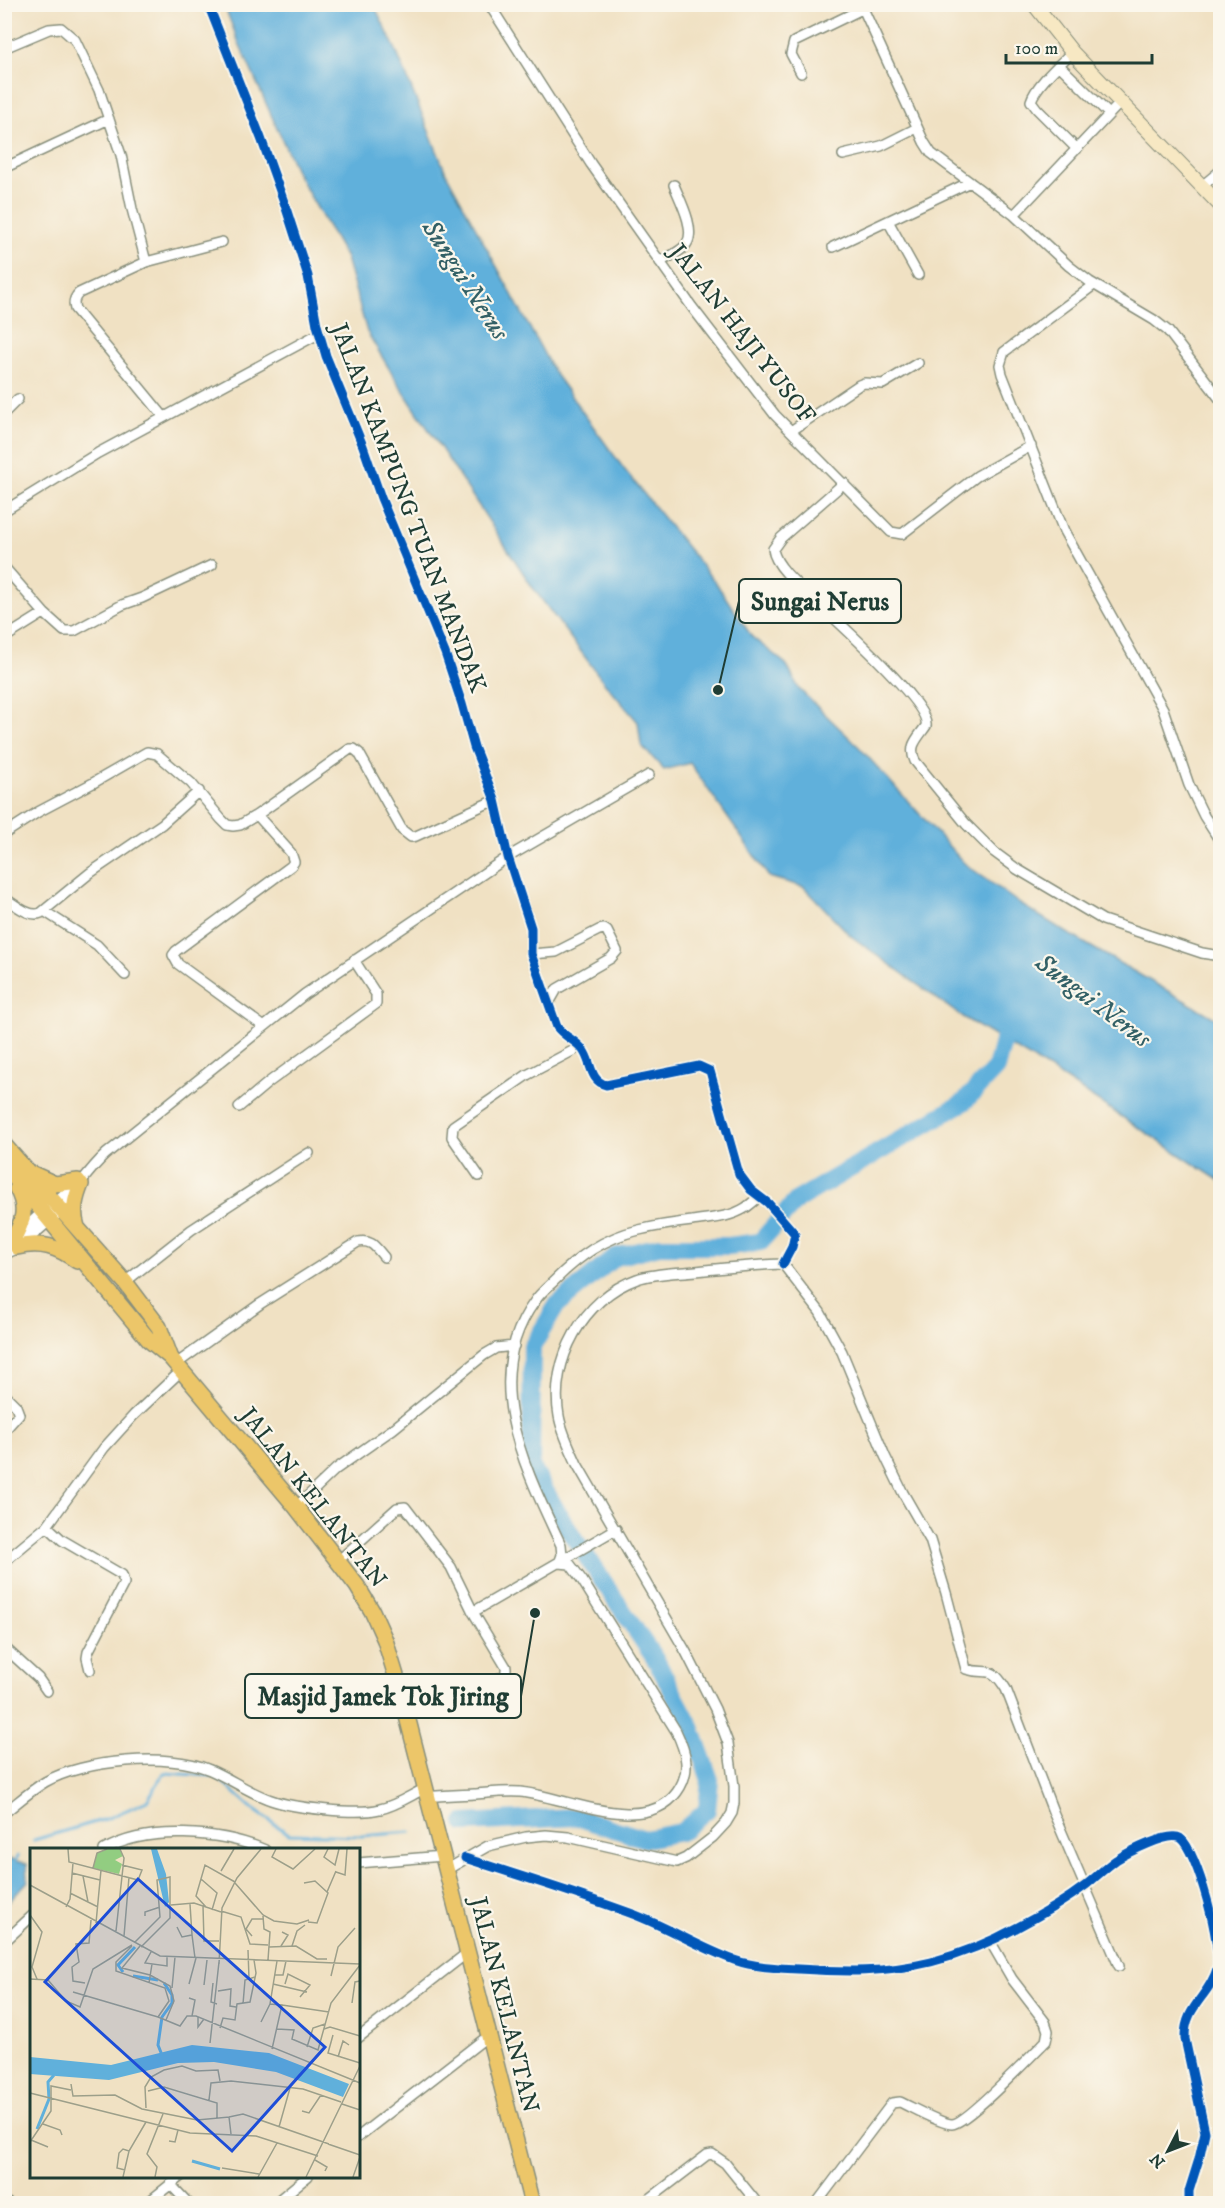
<svg xmlns="http://www.w3.org/2000/svg" width="1225" height="2208" font-family="'IM FELL DW Pica',serif">
  <style>
    .water { fill: #60b0db; stroke: #407688; stroke-width: 1.5 }
    .lines { fill: none; stroke-linecap: round; stroke-linejoin: round }
    .stream { stroke: #60b0db; stroke-width: 3 }
    .river { stroke: #60b0db; stroke-width: 18 }
    .minor-casing { stroke: #888f7c; stroke-width: 12 }
    .tertiary-casing { stroke: #888f7c; stroke-width: 15 }
    .secondary-casing { stroke: #888f7c; stroke-width: 16 }
    .trunk-casing { stroke: #888f7c; stroke-width: 18 }
    .minor { stroke: #fff; stroke-width: 9 }
    .tertiary { stroke: #fff; stroke-width: 12 }
    .secondary { stroke: #f7e8c3; stroke-width: 14 }
    .trunk { stroke: #ecc669; stroke-width: 15 }
    .cycleway-casing { stroke: #fbf7ec; stroke-width: 13 }
    .cycleway { stroke: #0057b8; stroke-width: 9 }
    .labels { text-anchor: middle; dominant-baseline: central; stroke-width: 4.5; stroke-linejoin: round; paint-order: stroke }
    .street-label { font-size: 24px; fill: #1f3d34; stroke: #fbf7ec }
    .water-label { font-size: 26px; font-style: italic; fill: #326066; stroke: #fbf7ec }
    .inset-river { fill: none; stroke: #60b0db; stroke-width: 3 }
    .inset-road { fill: none; stroke: #9c9f8a; stroke-width: 1.5 }
    .view { fill: #1d4ed8; fill-opacity: 0.15; stroke: #1d4ed8; stroke-width: 3 }
    .inset-edge { fill: none; stroke: #1f3d34; stroke-width: 3 }
    .leader { fill: none; stroke: #1f3d34; stroke-width: 2 }
    .callout-dot { fill: #1f3d34; stroke: #fbf7ec; stroke-width: 2 }
    .callout { fill: #fbf7ec; stroke: #1f3d34; stroke-width: 2 }
    .callout-label { font-size: 26px; text-anchor: middle; font-weight: bold; fill: #1f3d34 }
  </style>
  <rect width="100%" height="100%" fill="#fbf7ec"/>
  <filter id="ink" filterUnits="userSpaceOnUse"><feTurbulence type="fractalNoise" baseFrequency=".0167" numOctaves="2"/><feDisplacementMap in="SourceGraphic" scale="12" xChannelSelector="R" yChannelSelector="G"/><feConvolveMatrix kernelMatrix="1 2 1 2 8 2 1 2 1" color-interpolation-filters="sRGB"/></filter>
  <filter id="wash" filterUnits="userSpaceOnUse"><feTurbulence type="fractalNoise" baseFrequency=".008" numOctaves="4" result="noise"/><feDisplacementMap in="SourceGraphic" scale="24" xChannelSelector="R" yChannelSelector="G"/><feGaussianBlur stdDeviation="1.35" result="paint"/><feColorMatrix in="noise" values="0 0 0 0 0 0 0 0 0 0 0 0 0 0 0 0 0 1.4 0 .05"/><feComposite in="paint" operator="in"/></filter>
  <g filter="url(#wash)">
    <rect width="100%" height="100%" fill="#f0e1c3"/>
    <path class="water" d="M224 5H374L395 48 446 173 555 374 624 469 718 586 752 637 786 664 799 689 859 747 964 863 1020 904 1069 934 1220 1021V1181L1049 1069 961 1016 851 936 804 887 769 877 690 763 664 770 641 745 638 722 603 681 533 588 396 380 367 332 346 258 298 175 239 43Z
      M5 1858 27 1864 28 1881 5 1906Z"/>
    <g class="lines">
      <path class="stream" d="M34 1840 106 1819 147 1801 164 1773 216 1776 253 1809 289 1834 362 1836 411 1832
        M13 1863 18 1856"/>
      <path class="river" d="M464 1823 576 1817 645 1839 681 1832 707 1810 710 1780 691 1727 657 1662 562 1520 531 1466 532 1347 557 1305 615 1257 659 1246H729L760 1242 797 1200 964 1102 996 1068 1009 1019"/>
    </g>
  </g>
  <g filter="url(#ink)">
    <g class="lines">
      <defs>
        <path id="minor" d="M208 4 261 138 284 202 308 276 317 325 326 356 363 446 381 498 445 653 462 704 474 747 495 800 508 857 531 928V954L557 1027C564 1037 576 1040 583 1050 592 1062 589 1080 606 1085L699 1066 710 1071 739 1174 751 1190 768 1203 795 1234 792 1247 783 1264
          M489 4 591 164 692 307 775 415 891 532 902 534 977 476 1031 446
          M861 4 924 142 931 153 1014 215
          M4 48 49 29 61 28 75 40 99 90 121 155 132 209 146 262 79 293C74 298 73 302 75 309L164 417
          M1072 52C1060 64 1036 85 1031 101L1037 109 1077 149
          M1059 65 1109 114
          M801 73 791 54 794 42 862 9
          M1120 103 1014 215 1069 266 1090 282 1154 320 1168 331 1220 399
          M843 155 881 146 917 128
          M4 168 109 119
          M1202 186 1220 171
          M888 221 918 275
          M833 247 970 182
          M146 262 222 242
          M660 262C668 257 683 251 687 243 696 229 679 198 674 185
          M1094 285 1004 352 1000 365 1002 374 1064 531 1163 709 1189 785 1204 816 1220 841
          M4 413 18 399
          M791 431 859 385 864 383 883 384 918 363
          M844 483 781 538 773 549C775 568 805 591 819 604 837 621 931 705 926 726 917 739 908 746 915 761L966 824 994 852 1017 869 1103 920 1202 953 1220 956
          M4 511 98 453 320 333
          M4 567 44 613 4 638
          M44 613 64 631H74L122 605 142 598 212 565
          M257 815 291 853 294 862 291 866 176 951 173 955 178 964 263 1026
          M4 834 38 812 93 783 147 752 157 754 191 783 221 819 227 825 233 826 240 825 257 815 350 749H354L359 753 402 830 411 837 416 836 495 800
          M4 898C15 904 29 918 41 913L90 873 162 824 199 791
          M44 911 97 945 125 975
          M531 954 556 952 599 930 604 929 607 931 617 951 611 958 557 989 549 1003
          M239 1107 269 1082 376 1004V994L354 960
          M479 1176 452 1137 453 1126 527 1075 580 1047
          M55 1202 77 1182
          M60 1208C77 1190 88 1170 106 1154L305 994 508 857 649 775
          M783 1264 820 1312 842 1352 885 1456 903 1493 930 1540 946 1593 966 1669C987 1676 990 1663 1006 1689L1054 1814 1119 1966
          M125 1282 191 1230 309 1153
          M176 1364 260 1304 358 1242C372 1239 376 1248 384 1257
          M4 1394 16 1406 19 1414 4 1431
          M296 1507 336 1469 393 1429 484 1355 496 1348 514 1346
          M338 1561 397 1508 405 1507 451 1567 473 1612 506 1667V1675L495 1680 402 1698
          M4 1562 47 1526
          M473 1612 616 1529
          M4 1647 38 1678 47 1691
          M90 1670 87 1658 88 1652 124 1583 122 1575 62 1540 47 1526 104 1448 134 1415 181 1371
          M428 1797C443 1795 459 1795 474 1794 489 1793 505 1791 520 1792 564 1796 645 1837 677 1792 692 1771 686 1752 676 1731L582 1580 570 1564 559 1563 562 1555 561 1545C526 1470 478 1379 535 1301 540 1293 548 1287 554 1281 579 1256 604 1238 639 1230 656 1226 675 1223 692 1221 710 1218 729 1218 745 1208 750 1205 755 1200 759 1197
          M4 1813C17 1803 30 1791 45 1782 82 1760 170 1752 210 1770 231 1779 250 1793 271 1800 293 1808 358 1815 380 1809 396 1806 411 1795 426 1788
          M104 1850C147 1825 221 1831 265 1850
          M465 1858C520 1876 576 1893 630 1913 666 1926 698 1947 734 1960 754 1967 776 1968 798 1969 843 1972 886 1973 931 1962 961 1954 991 1942 1018 1927 1041 1915 1065 1901 1086 1885 1096 1877 1105 1868 1116 1860 1127 1853 1169 1831 1180 1838 1197 1849 1223 1948 1217 1969 1209 1997 1184 2006 1185 2039L1205 2132 1199 2159 1189 2191V2204
          M358 1863 443 1856
          M446 1870 488 1846 526 1837 546 1835 568 1837 677 1862 686 1858 713 1837 726 1823 732 1813 734 1803V1786L728 1743 715 1709 686 1652 577 1464C570 1448 562 1433 559 1416 549 1361 583 1298 637 1279 654 1273 677 1273 696 1271 725 1268 754 1265 783 1264
          M4 1942 32 1916
          M358 2038 467 1953
          M358 2137 488 2036
          M171 2185 189 2204
          M4 2201 9 2204
          M146 2204 181 2176
          M274 2204 308 2176
          M643 2204 707 2155 712 2154 725 2163 758 2204
          M816 2204 892 2103 900 2102C911 2107 941 2124 952 2124 966 2124 1033 2054 1046 2041L1048 2031 1045 2022 1012 1979 990 1941"/>
        <path id="tertiary" d="M16 1238 50 1207
          M4 1253 17 1247 55 1214"/>
        <path id="secondary" d="M1034 4 1072 52 1220 205"/>
        <path id="trunk" d="M4 1145 125 1282 159 1327 170 1356
          M4 1165 149 1340 170 1357 296 1507 357 1586 372 1611 385 1640 400 1689 532 2204
          M33 1174 55 1184 78 1181
          M77 1227C72 1211 75 1199 81 1184
          M12 1241C23 1222 28 1209 17 1189
          M17 1247C41 1241 58 1247 77 1261"/>
      </defs>
      <use href="#minor" class="minor-casing"/>
      <use href="#tertiary" class="tertiary-casing"/>
      <use href="#secondary" class="secondary-casing"/>
      <use href="#trunk" class="trunk-casing"/>
      <use href="#minor" class="minor"/>
      <use href="#tertiary" class="tertiary"/>
      <use href="#secondary" class="secondary"/>
      <use href="#trunk" class="trunk"/>
      <defs>
        <path id="cycleway" d="M208 4 261 138 284 202 308 276 317 325 326 356 363 446 381 498 445 653 462 704 474 747 495 800 508 857 531 928V954L557 1027C564 1037 576 1040 583 1050 592 1062 589 1080 606 1085L699 1066 710 1071 739 1174 751 1190 768 1203 795 1234 792 1247 783 1264
          M465 1858C520 1876 576 1893 630 1913 666 1926 698 1947 734 1960 754 1967 776 1968 798 1969 843 1972 886 1973 931 1962 961 1954 991 1942 1018 1927 1041 1915 1065 1901 1086 1885 1096 1877 1105 1868 1116 1860 1127 1853 1169 1831 1180 1838 1197 1849 1223 1948 1217 1969 1209 1997 1184 2006 1185 2039L1205 2132 1199 2159 1189 2191V2204"/>
      </defs>
      <use href="#cycleway" class="cycleway-casing"/>
      <use href="#cycleway" class="cycleway"/>
    </g>
  </g>
  <g class="labels">
    <g class="street-label">
      <text transform="translate(742 334) rotate(52)">JALAN HAJI YUSOF</text>
      <text transform="translate(408 508) rotate(69)">JALAN KAMPUNG TUAN MANDAK</text>
      <text transform="translate(313 1498) rotate(52)">JALAN KELANTAN</text>
      <text transform="translate(504 2005) rotate(76)">JALAN KELANTAN</text>
    </g>
    <g class="water-label">
      <text transform="translate(465 280) rotate(57)">Sungai Nerus</text>
      <text transform="translate(1093 1001) rotate(37)">Sungai Nerus</text>
    </g>
  </g>
  <g transform="translate(30 1848)">
    <rect width="330" height="330" fill="#f0e1c3"/>
    <path d="M77 1H90L93 8 85 12 92 16 89 26 63 20 67 5Z" fill="#92cd81"/>
    <path d="M121 1H127L136 26 139 54 135 59ZM162 197 239 205 319 236 313 249 246 224 184 214 148 215 79 232 0 226V209L81 217Z" fill="#60b0db"/>
    <path class="inset-river" d="M93 124 88 117 105 99M103 128 128 132M132 207 128 197 132 169 142 155V147L134 135M7 281 19 251 18 234 24 227M162 313 190 321"/>
    <path class="inset-road" d="M38 1 39 14 108 32 112 22 92 17M246 1 242 9 263 21 285 1M298 1 294 9 305 17 309 1M63 20 67 5 77 1M191 23 204 1M306 24 315 27 317 1M42 25 70 32M53 28 58 54M171 31 187 45 182 62M205 35 233 67 244 73 267 76 279 72M274 35 285 33 298 45 287 75 278 74M0 37 130 108 330 116M297 44 306 23M40 45 68 59M160 56 162 87M141 57 164 55 191 64M173 58 174 93H189M36 59 40 51 43 15M176 59 166 48 175 17 205 34M191 63 211 69 220 96 238 97M0 67 12 84 2 119 7 131M115 68V64L130 59M233 68 234 81 240 84 238 112M66 75 71 22M147 79 152 89 162 87 165 110M86 83 94 10 90 1M94 88 99 29M222 88 216 81 222 71H233M105 94 130 69 127 32 140 29V70L111 99M102 98 86 114V123L135 140 139 153 128 169M110 98 92 120 120 127 140 138 144 153 136 172M251 98 258 87 252 84M262 98 267 83 275 77M239 99 266 98 287 111H297M218 102 219 131M121 104 115 115 137 118V109M189 116 192 60 207 30 231 1M245 127H253L256 113M301 128 308 99 325 80M0 131 18 132 36 153 50 159 63 121 102 97M55 135 43 133 42 119 49 114 46 96 59 95 61 72M119 135 122 116M183 135 181 154 187 156M159 136 166 110M243 136 277 144M255 136 258 126 280 137 270 149M174 137 177 112M142 140 145 109M188 143 201 141 200 158 206 159M43 144 128 169M159 150 165 152 162 168M322 155 325 134 330 133M213 156 215 132 225 129M252 157 299 164M128 169 150 178 157 168H166L330 235M168 169V179L174 171M231 174 240 156M190 180 193 170 205 172 207 156 220 154 226 125 224 112M247 181 264 182 262 191 288 202 301 155 330 117M294 181 300 179 330 188M303 187 298 205 330 215M180 195 189 114M277 199 283 180 295 176M242 201 252 157 240 156 247 113M308 209 313 193 319 197M41 236 43 248 85 247 112 261 167 272 199 269 201 286M118 243 134 239 187 255V270M0 245 160 285 226 288 288 308M179 252 181 235 201 233 273 241 311 254M312 256 330 262M116 260 115 239 121 229 134 222 152 218 166 223 188 222 190 233M272 263 279 265 291 247M199 269 213 266 299 296M13 276 30 282 32 287M249 279 260 240M1 292 18 299M139 293 145 294 148 282M0 294 21 263V238L41 242M298 296 330 307M285 312 297 319 295 323M192 320 229 326M95 322 87 320 89 305 93 301 99 303M93 329 99 303 116 274M125 329 127 319 117 306 133 266M228 329 247 295M276 329 330 218M323 329 330 309"/>
    <path class="view" d="M108 31 295 199 202 303 15 134Z"/>
    <rect width="330" height="330" class="inset-edge"/>
  </g>
  <path class="leader" d="M718 690L739 601M535 1613L521 1696"/>
  <g class="callout-dot">
    <circle cx="718" cy="690" r="6"/>
    <circle cx="535" cy="1613" r="6"/>
  </g>
  <g class="callout">
    <rect x="739" y="579" width="162" height="44" rx="6"/>
    <rect x="245" y="1674" width="276" height="44" rx="6"/>
  </g>
  <g class="callout-label">
    <text x="820" y="610">Sungai Nerus</text>
    <text x="383" y="1705">Masjid Jamek Tok Jiring</text>
  </g>
  <rect width="1225" height="2208" fill="none" stroke="#fbf7ec" stroke-width="24"/>
  <g transform="translate(1168 2151) rotate(228)" stroke="#fbf7ec" stroke-width="4.5" paint-order="stroke">
  <path d="M0-4.5L10 22L0 15L-10 22Z" fill="#1f3d34"/>
  <text y="-9" font-size="16" font-weight="bold" text-anchor="middle" fill="#1f3d34">N</text>
  </g>
  <path d="M1006 54v9h146v-9" fill="none" stroke="#1f3d34" stroke-width="3"/>
  <text x="1015" y="54" font-size="18" fill="#1f3d34" stroke="#fbf7ec" stroke-width="4.5" paint-order="stroke">100 m</text>
</svg>
